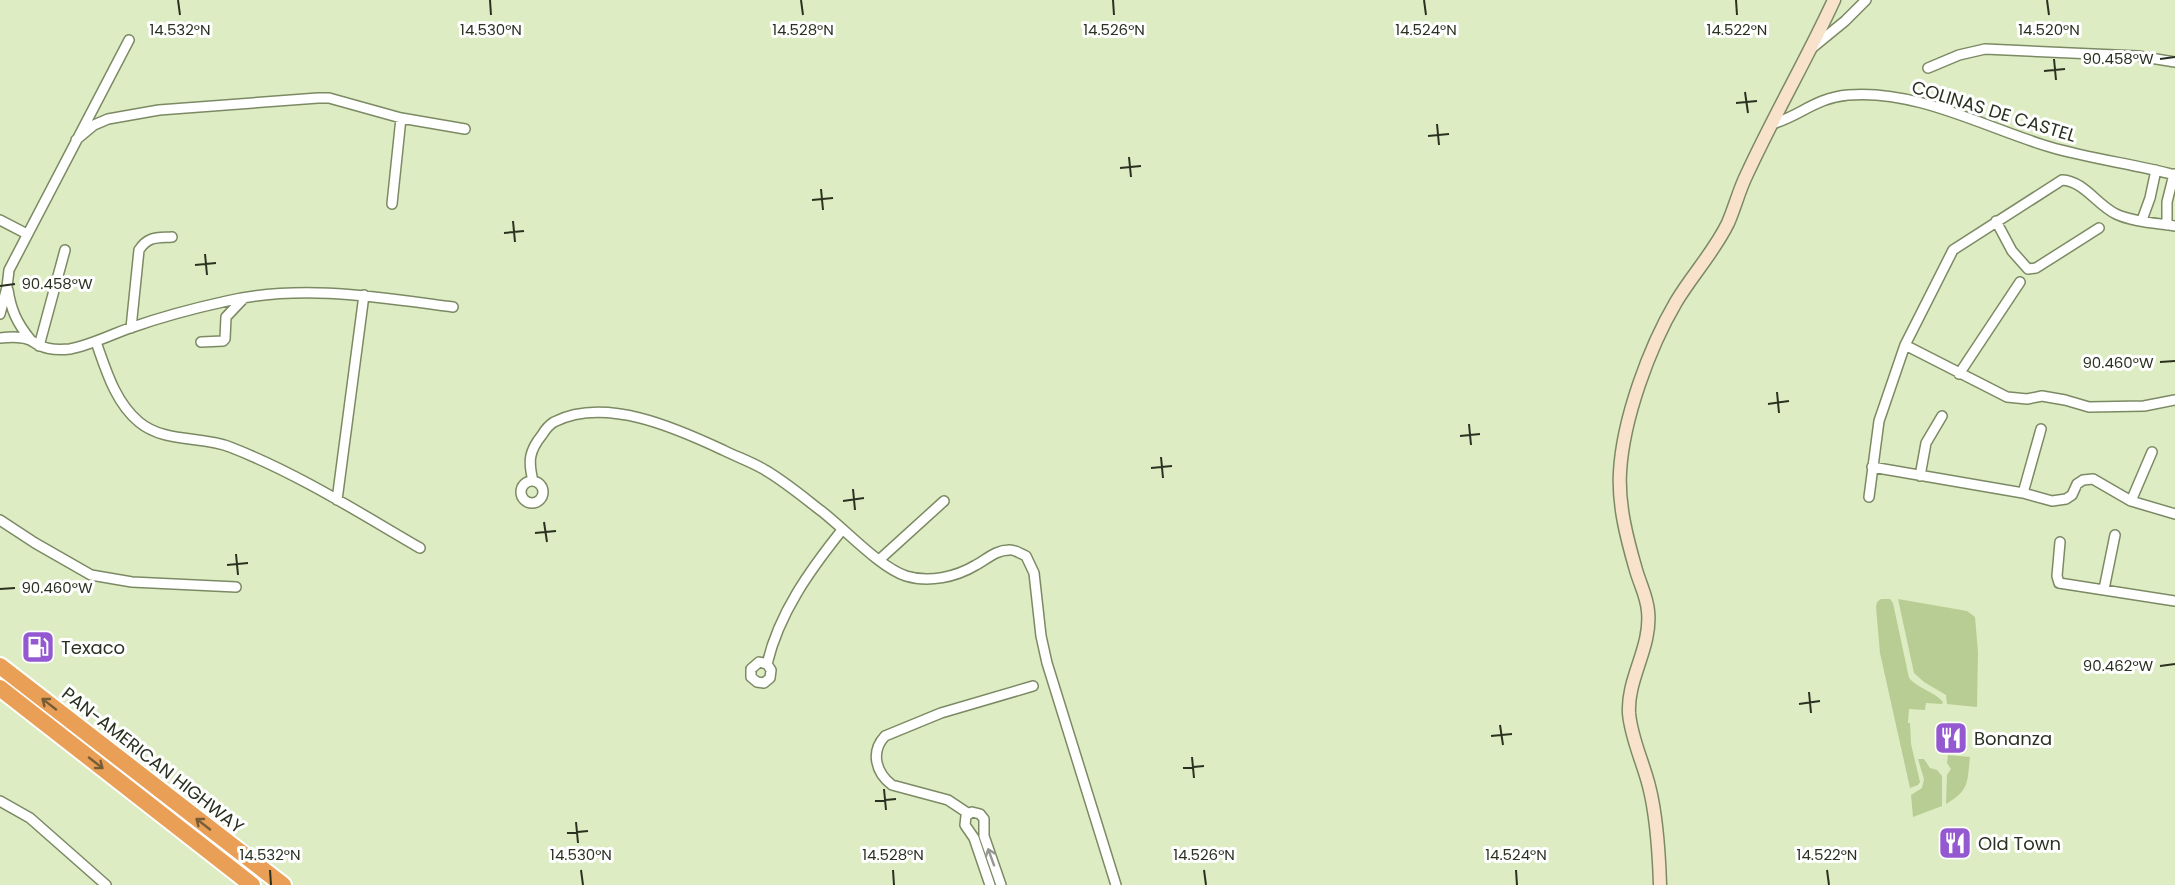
<svg xmlns="http://www.w3.org/2000/svg" width="2175" height="885" font-family="Poppins,sans-serif">
  <style>
    .green { fill: #b8cd93 }
    .lines { fill: none; stroke-linecap: round; stroke-linejoin: round }
    .street-casing { stroke: #7c8a64; stroke-width: 12 }
    .secondary-casing { stroke: #7c8a64; stroke-width: 15 }
    .highway-casing { stroke: #fff; stroke-width: 20 }
    .street { stroke: #fff; stroke-width: 9 }
    .secondary { stroke: #f8e2cc; stroke-width: 12 }
    .highway { stroke: #e99f55; stroke-width: 16 }
    .oneway { stroke: #775d36 }
    .oneway2 { stroke: #959890 }
    .ticks { fill: none; stroke: #2b3121; stroke-width: 2 }
    .labels { text-anchor: middle; dominant-baseline: central; stroke-width: 6; stroke-linejoin: round; paint-order: stroke }
    .street-label { font-size: 18px; fill: #2b3121; stroke: #fff }
    .poi-label { font-size: 18px; fill: #2b3121; stroke: #fff; text-anchor: start }
    .ticks-label { font-size: 15px; text-anchor: middle; fill: #2b3121; stroke: #fff; stroke-width: 6; stroke-linejoin: round; paint-order: stroke }
  </style>
  <rect width="100%" height="100%" fill="#ddecc2"/>
  <path class="green" d="M1881 599H1890L1893 603 1909 678C1918 689 1934 691 1943 702L1942 704 1926 703 1925 710 1909 709 1908 723H1910L1911 744 1920 782 1918 785 1910 788 1880 653 1876 607 1877 602Z
    M1898 599 1967 611 1975 617 1978 652 1977 707 1947 704 1946 695 1924 682 1914 673Z
    M1948 755 1970 757C1967 782 1970 790 1946 804L1947 775 1951 769 1947 763Z
    M1918 759H1924L1930 768 1937 770 1942 776V806L1913 817 1911 795 1922 788 1924 779Z"/>
  <g class="lines">
    <defs>
      <path id="street" d="M1812 48 1845 21 1866 0
        M1928 68 1959 55 1985 49 2138 56 2175 62
        M1772 124C1800 116 1815 98 1848 95 1917 89 1986 128 2050 147 2091 159 2134 164 2175 175
        M76 140 94 125 108 119 159 110 318 98H329L401 118 465 129
        M392 204 401 118
        M0 220 27 234
        M2142 220 2150 198 2156 170
        M1996 221 2012 251 2028 269 2036 268 2099 228
        M2167 225V202L2174 174
        M2175 226C2156 223 2133 222 2116 214 2097 205 2084 181 2062 180L1953 250 1905 345 2007 397 2027 399 2042 396 2065 400 2089 407 2144 406 2175 400
        M8 290C11 310 17 323 30 339
        M0 314 7 287 9 270 129 40
        M131 328 139 250C148 236 157 238 172 237
        M0 338C9 337 18 336 27 339 32 340 34 343 39 345 48 350 60 350 70 349 91 345 110 335 130 328 161 317 195 308 227 301 302 284 377 297 453 307
        M96 342C106 370 115 402 139 422 164 443 202 436 230 447 297 473 358 512 420 548
        M201 342 223 341 225 339 226 317 244 298
        M39 346 65 250
        M1959 374 2020 282
        M1872 467 2023 493 2052 501 2066 499 2072 495 2077 484 2083 480 2093 479 2131 501 2175 514
        M1920 476 1926 443 1942 416
        M521 492a11 11 0 1 1 22 0a11 11 0 1 1-22 0Z
        M533 481C528 461 529 451 542 435 545 430 549 425 554 422 605 396 676 428 723 450 737 457 752 462 765 470 784 481 802 496 820 510 844 528 879 567 906 576 929 583 956 577 976 565 987 559 996 550 1009 550 1014 549 1021 554 1026 556L1034 573 1041 636 1047 663 1116 885
        M2023 493 2041 429
        M1869 497 1879 421 1905 345
        M337 500 364 295
        M2131 501 2152 452
        M0 520 35 543 91 575 132 582 236 587
        M2060 542 2057 576 2059 583 2175 601
        M879 560 944 501
        M2104 589 2115 535
        M767 664 759 662 751 669V677L757 682 764 683 770 678 771 670 767 664C779 613 810 570 842 530
        M0 801 30 818 106 885
        M969 814 948 800 892 785C876 773 870 752 885 736L941 713 1033 686
        M990 885 974 838 965 825 966 816 972 812 980 814 984 819V836L1001 885"/>
      <path id="secondary" d="M1660 885C1659 853 1657 817 1649 786 1643 762 1631 738 1629 713 1627 678 1652 647 1648 611 1647 597 1640 584 1636 570 1627 539 1618 505 1620 472 1623 419 1649 348 1676 302 1692 275 1714 252 1728 223 1735 207 1739 190 1747 174 1774 115 1807 59 1834 0"/>
      <path id="highway" d="M0 666 283 885
        M0 688 252 885"/>
    </defs>
    <use href="#street" class="street-casing"/>
    <use href="#secondary" class="secondary-casing"/>
    <use href="#highway" class="highway-casing"/>
    <use href="#street" class="street"/>
    <use href="#secondary" class="secondary"/>
    <use href="#highway" class="highway"/>
  </g>
  <defs><path id="oneway-shaft" d="M-6 0H5M1.5-3L5.5 0L1.5 3" fill="none" stroke-width="1.6" stroke-linecap="round" stroke-linejoin="round" transform="scale(1.5)"/></defs>
  <g class="oneway">
    <use href="#oneway-shaft" transform="translate(49 704) rotate(-142)"/>
    <use href="#oneway-shaft" transform="translate(96 763) rotate(38)"/>
    <use href="#oneway-shaft" transform="translate(203 824) rotate(-142)"/>
  </g>
  <use class="oneway2" href="#oneway-shaft" transform="translate(991 857) rotate(-110)"/>
  <path class="ticks" d="M178 0 180 15M490 0 491 15M801 0 803 15M1113 0 1114 15M1424 0 1426 15M1736 0 1737 15M2047 0 2049 15M2054 59 2056 80M2160 59 2175 57M2044 71 2065 69M1745 92 1748 113M1736 103 1757 101M1437 124 1439 145M1428 136 1449 134M1129 157 1131 177M1120 168 1141 166M821 189 823 210M812 200 833 198M513 221 515 242M504 233 524 231M205 254 207 275M195 265 216 263M0 286 15 284M2160 362 2175 361M1777 392 1779 413M1768 404 1789 401M1469 424 1471 445M1460 436 1480 434M1161 457 1163 478M1151 468 1172 466M853 489 855 510M843 501 864 498M544 522 547 542M535 533 556 531M236 554 238 575M227 565 248 563M0 589 15 588M2160 666 2175 664M1809 692 1811 713M1799 704 1820 701M1500 725 1503 745M1491 736 1512 734M1192 757 1194 778M1183 768 1204 766M884 789 886 810M875 801 896 799M576 822 578 843M567 833 588 831M270 870 271 885M581 870 583 885M893 870 894 885M1204 870 1206 885M1516 870 1517 885M1827 870 1829 885"/>
  <defs>
    <symbol id="fuel-square" viewBox="-11 -11 22 22"><rect x="-9" y="-9" width="18" height="18" rx="4" fill="#9459d0" stroke="#fff"/><path d="M-5.5-6h7V0h2V4h1.3V-2.5L3-4.5l.8-.8L6-3V5H2.5V1h-1V6h-7ZM-4.2-4.7v3.2H.2V-4.7Z" fill="#fff"/></symbol>
    <symbol id="restaurant-square" viewBox="-11 -11 22 22"><rect x="-9" y="-9" width="18" height="18" rx="4" fill="#9459d0" stroke="#fff"/><path d="M-5-6h1v4h1v-4h1v4h1v-4h1v5L-1.5 .5V6h-2V.5L-5-1ZM5-6V6H3V1.5H1.5Q1.5-4 5-6Z" fill="#fff"/></symbol>
  </defs>
  <g fill-rule="evenodd">
    <use href="#fuel-square" x="19" y="628" width="38" height="38"/>
    <use href="#restaurant-square" x="1932" y="719" width="38" height="38"/>
    <use href="#restaurant-square" x="1936" y="824" width="38" height="38"/>
  </g>
  <g class="labels">
    <g class="street-label">
      <text transform="translate(1994 111) rotate(17)">COLINAS DE CASTEL</text>
      <text transform="translate(153 760) rotate(38)">PAN-AMERICAN HIGHWAY</text>
    </g>
    <g class="poi-label">
      <text x="61" y="647">Texaco</text>
      <text x="1974" y="738">Bonanza</text>
      <text x="1978" y="843">Old Town</text>
    </g>
  </g>
  <g class="ticks-label">
    <text x="180" y="35">14.532°N</text>
    <text x="491" y="35">14.530°N</text>
    <text x="803" y="35">14.528°N</text>
    <text x="1114" y="35">14.526°N</text>
    <text x="1426" y="35">14.524°N</text>
    <text x="1737" y="35">14.522°N</text>
    <text x="2049" y="35">14.520°N</text>
    <text x="2118" y="64">90.458°W</text>
    <text x="57" y="289">90.458°W</text>
    <text x="2118" y="368">90.460°W</text>
    <text x="57" y="593">90.460°W</text>
    <text x="2118" y="671">90.462°W</text>
    <text x="270" y="860">14.532°N</text>
    <text x="581" y="860">14.530°N</text>
    <text x="893" y="860">14.528°N</text>
    <text x="1204" y="860">14.526°N</text>
    <text x="1516" y="860">14.524°N</text>
    <text x="1827" y="860">14.522°N</text>
  </g>
</svg>
